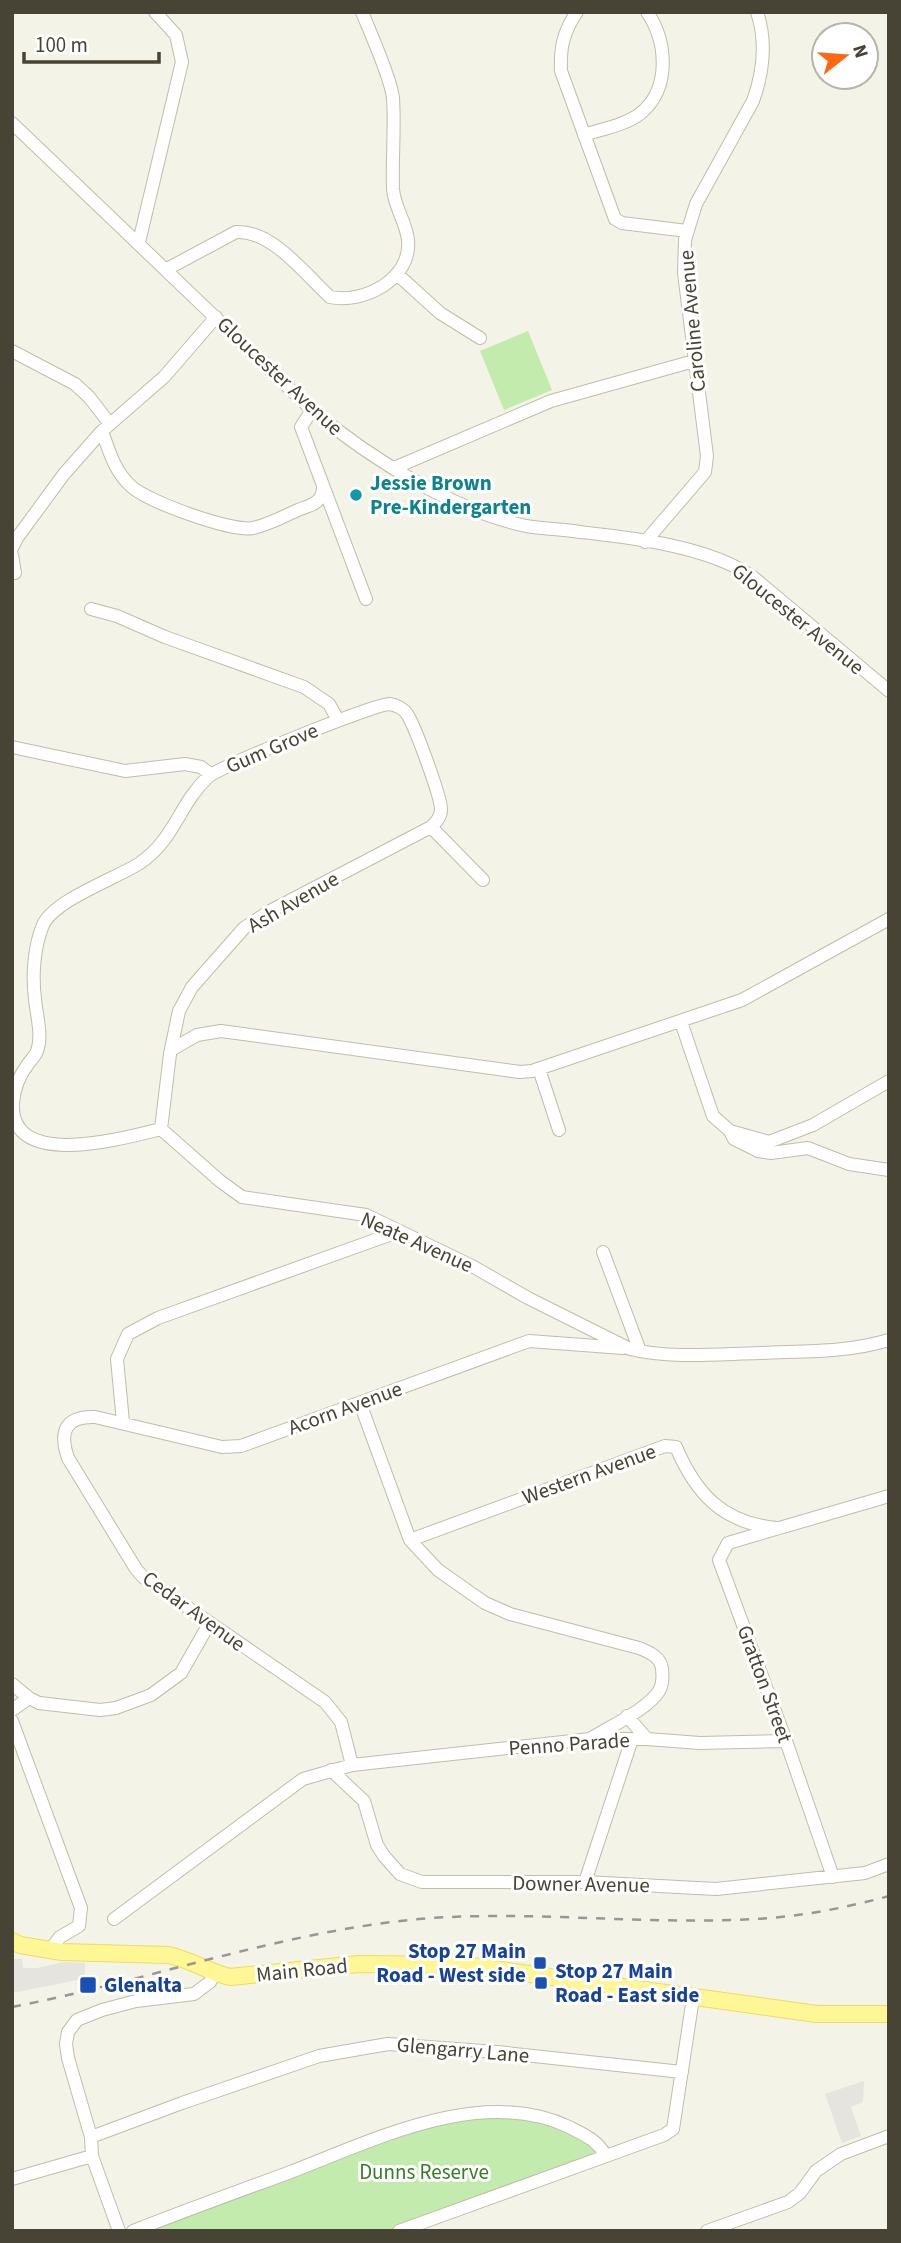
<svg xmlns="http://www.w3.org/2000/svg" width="901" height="2243" font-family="'Source Sans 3',sans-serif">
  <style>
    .green { fill: #c2ebad }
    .parking { fill: #e5e4df }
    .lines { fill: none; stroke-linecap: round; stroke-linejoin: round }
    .minor-casing { stroke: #c1bda9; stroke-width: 14 }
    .major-casing { stroke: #ebde5e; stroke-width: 18 }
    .minor { stroke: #fff; stroke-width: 12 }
    .major { stroke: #fff695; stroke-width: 16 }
    .rail { stroke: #979797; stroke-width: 2.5; stroke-dasharray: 9 9; stroke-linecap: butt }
    .culture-dot { fill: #0f9aa8; stroke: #fff; stroke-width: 2.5 }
    .transit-dot { fill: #1a4fb4; stroke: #fff; stroke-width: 2.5 }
    .labels { text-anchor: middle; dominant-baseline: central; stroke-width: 6; stroke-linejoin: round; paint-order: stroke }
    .street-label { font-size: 21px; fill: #484435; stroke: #fff }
    .culture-label { font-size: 21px; font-weight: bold; fill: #0d838f; stroke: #fff; text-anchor: start }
    .transit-label { font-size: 21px; font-weight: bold; fill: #164399; stroke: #fff; text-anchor: start }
    .park-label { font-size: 21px; fill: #347e24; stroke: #fff }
  </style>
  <rect width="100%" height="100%" fill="#f4f3e7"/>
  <path class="green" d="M528 331 552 390 504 410 480 351Z
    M498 2111 555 2120 606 2156 399 2231H133L421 2123Z"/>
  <path class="parking" d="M12 1959H22L23 1968H37L64 1962 85 1963V1974L78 1980 12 1993Z
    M864 2081 863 2102 851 2107 861 2136 842 2143 825 2094Z"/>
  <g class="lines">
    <defs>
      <path id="minor" d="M577 12C563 32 560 48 561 71L615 219 622 223 687 231
        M12 123 312 410C370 458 452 510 526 526 544 529 562 529 580 532 634 538 708 546 753 577L889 691
        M584 135C602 129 626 125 641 113 671 88 667 41 647 12
        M139 242 182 62 176 35 155 12
        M167 269 236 232C272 230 305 274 330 297 364 304 412 279 408 240 406 222 394 206 393 189 392 158 395 128 393 98 391 78 370 32 362 12
        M397 274 440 313 480 338
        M12 351 75 384 89 397 110 424
        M312 410 301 427 366 599
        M102 431C109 451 115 473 132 487 149 502 231 532 253 528 268 525 284 516 298 510 311 505 323 503 323 487
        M394 468 551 401 694 361
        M645 542 705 472 707 456 684 273 685 240 696 204 753 101C763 73 767 42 757 12
        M12 548 17 538 64 474 102 431 164 377 216 317
        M12 555 15 573
        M91 609 117 616 165 637 304 687 329 704 338 720
        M12 747 125 771 185 764 201 767 210 774
        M431 827 483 880
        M681 1022 713 1116 730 1131 769 1142 813 1125 889 1081
        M171 1050 197 1035 221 1031 520 1072 532 1071 742 1000 889 919
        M539 1069 559 1130
        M161 1129 170 1054 179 1011 192 987 244 928 270 911 431 827C437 821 441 817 441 809 441 797 415 726 407 714 404 709 396 705 390 704 377 703 218 767 208 777 179 804 175 839 140 863 117 878 54 900 43 925 34 946 32 976 35 998 36 1014 43 1035 37 1051 36 1055 31 1060 28 1064 19 1076 14 1088 13 1103 9 1171 124 1138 161 1129L220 1181 242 1197 366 1215 472 1266 528 1298 630 1349C672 1359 717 1354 760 1353 805 1351 845 1353 889 1340
        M730 1131 734 1139 758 1151 771 1153 808 1148 849 1164 889 1170
        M603 1252 640 1351
        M360 1403 410 1540 438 1570 485 1603 510 1614 639 1648C649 1652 661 1657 662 1669 663 1677 663 1684 659 1691 648 1709 609 1727 590 1739
        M123 1422 117 1359 128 1334 158 1318 400 1231
        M410 1540 665 1446 676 1447C696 1494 723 1523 776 1528
        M12 1684 29 1698
        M12 1710 29 1698 39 1703 100 1710 116 1708 151 1695 181 1673 209 1624
        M627 1716 647 1739
        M12 1721 81 1908 79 1926 60 1937 50 1950
        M352 1765 341 1722 325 1702 143 1577 136 1569 68 1458C59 1432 65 1416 95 1417L222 1447 241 1446 529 1341 623 1348
        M331 1770 364 1801 377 1845 384 1856 400 1874 422 1882H585L716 1889 865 1873 889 1864
        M833 1877 786 1741 719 1560 728 1543 889 1496
        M585 1882 632 1739
        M114 1919 303 1779 352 1765 590 1739H647L700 1743 786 1741
        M91 2137 182 2103 319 2056 388 2044 497 2052 682 2072
        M12 2179 92 2156
        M119 2231 92 2156 91 2137 68 2058 66 2044 68 2032 77 2020 102 2010 136 2001 194 1994 210 1982 214 1974
        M133 2231C184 2211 236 2192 288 2173 372 2141 481 2085 569 2127 585 2135 597 2140 606 2156
        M399 2231 664 2135 673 2129 693 1998
        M707 2231 788 2202 800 2193 816 2171 841 2154 889 2136"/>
      <path id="major" d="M12 1941 20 1945 62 1952 168 1955C190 1959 208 1972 230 1977L359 1964 465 1965 817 2014H889"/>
    </defs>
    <use href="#minor" class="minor-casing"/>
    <use href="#major" class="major-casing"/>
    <use href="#minor" class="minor"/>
    <use href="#major" class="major"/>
    <path class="rail" d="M12 2007C152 1980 288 1929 431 1918 538 1911 646 1925 754 1919 799 1917 845 1908 889 1896"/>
  </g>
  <circle class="culture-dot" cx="356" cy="495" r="7"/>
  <g class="transit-dot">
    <rect x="533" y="1956" width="14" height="14" rx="3.5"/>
    <rect x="534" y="1976" width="14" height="14" rx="3.5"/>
    <rect x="79" y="1976" width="18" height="18" rx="3.5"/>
  </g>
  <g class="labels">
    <g class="street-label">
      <text transform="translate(692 321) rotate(-95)">Caroline Avenue</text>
      <text transform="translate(280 376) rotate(43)">Gloucester Avenue</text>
      <text transform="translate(798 619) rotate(39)">Gloucester Avenue</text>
      <text transform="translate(272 748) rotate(-23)">Gum Grove</text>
      <text transform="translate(293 902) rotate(-30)">Ash Avenue</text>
      <text transform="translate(417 1242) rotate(24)">Neate Avenue</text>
      <text transform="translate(345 1408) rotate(-20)">Acorn Avenue</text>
      <text transform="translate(589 1474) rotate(-20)">Western Avenue</text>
      <text transform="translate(194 1611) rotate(36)">Cedar Avenue</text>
      <text transform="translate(765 1684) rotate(70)">Gratton Street</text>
      <text transform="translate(569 1744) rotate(-4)">Penno Parade</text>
      <text transform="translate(581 1884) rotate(1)">Downer Avenue</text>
      <text transform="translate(302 1970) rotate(-6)">Main Road</text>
      <text transform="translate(463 2050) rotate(5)">Glengarry Lane</text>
    </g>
    <g class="culture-label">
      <text x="370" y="483">Jessie Brown<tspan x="370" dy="24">Pre-Kindergarten</tspan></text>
    </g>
    <g class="transit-label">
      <text x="526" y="1951" text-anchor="end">Stop 27 Main<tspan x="526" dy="24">Road - West side</tspan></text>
      <text x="555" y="1971">Stop 27 Main<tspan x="555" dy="24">Road - East side</tspan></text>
      <text x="104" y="1985">Glenalta</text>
    </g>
    <g class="park-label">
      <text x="424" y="2172">Dunns Reserve</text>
    </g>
  </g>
  <rect width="901" height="2243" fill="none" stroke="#484435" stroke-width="28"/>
  <g transform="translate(845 56) rotate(73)"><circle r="33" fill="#ffffff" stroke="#b6b4ae" stroke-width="2"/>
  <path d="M0-5L12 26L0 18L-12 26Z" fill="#ff6713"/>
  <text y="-10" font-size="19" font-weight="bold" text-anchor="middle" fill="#484435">N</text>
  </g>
  <path d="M24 52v10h135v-10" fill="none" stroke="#484435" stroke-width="3.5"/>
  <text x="35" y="52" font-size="21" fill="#484435" stroke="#ffffff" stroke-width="5" paint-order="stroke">100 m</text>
</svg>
